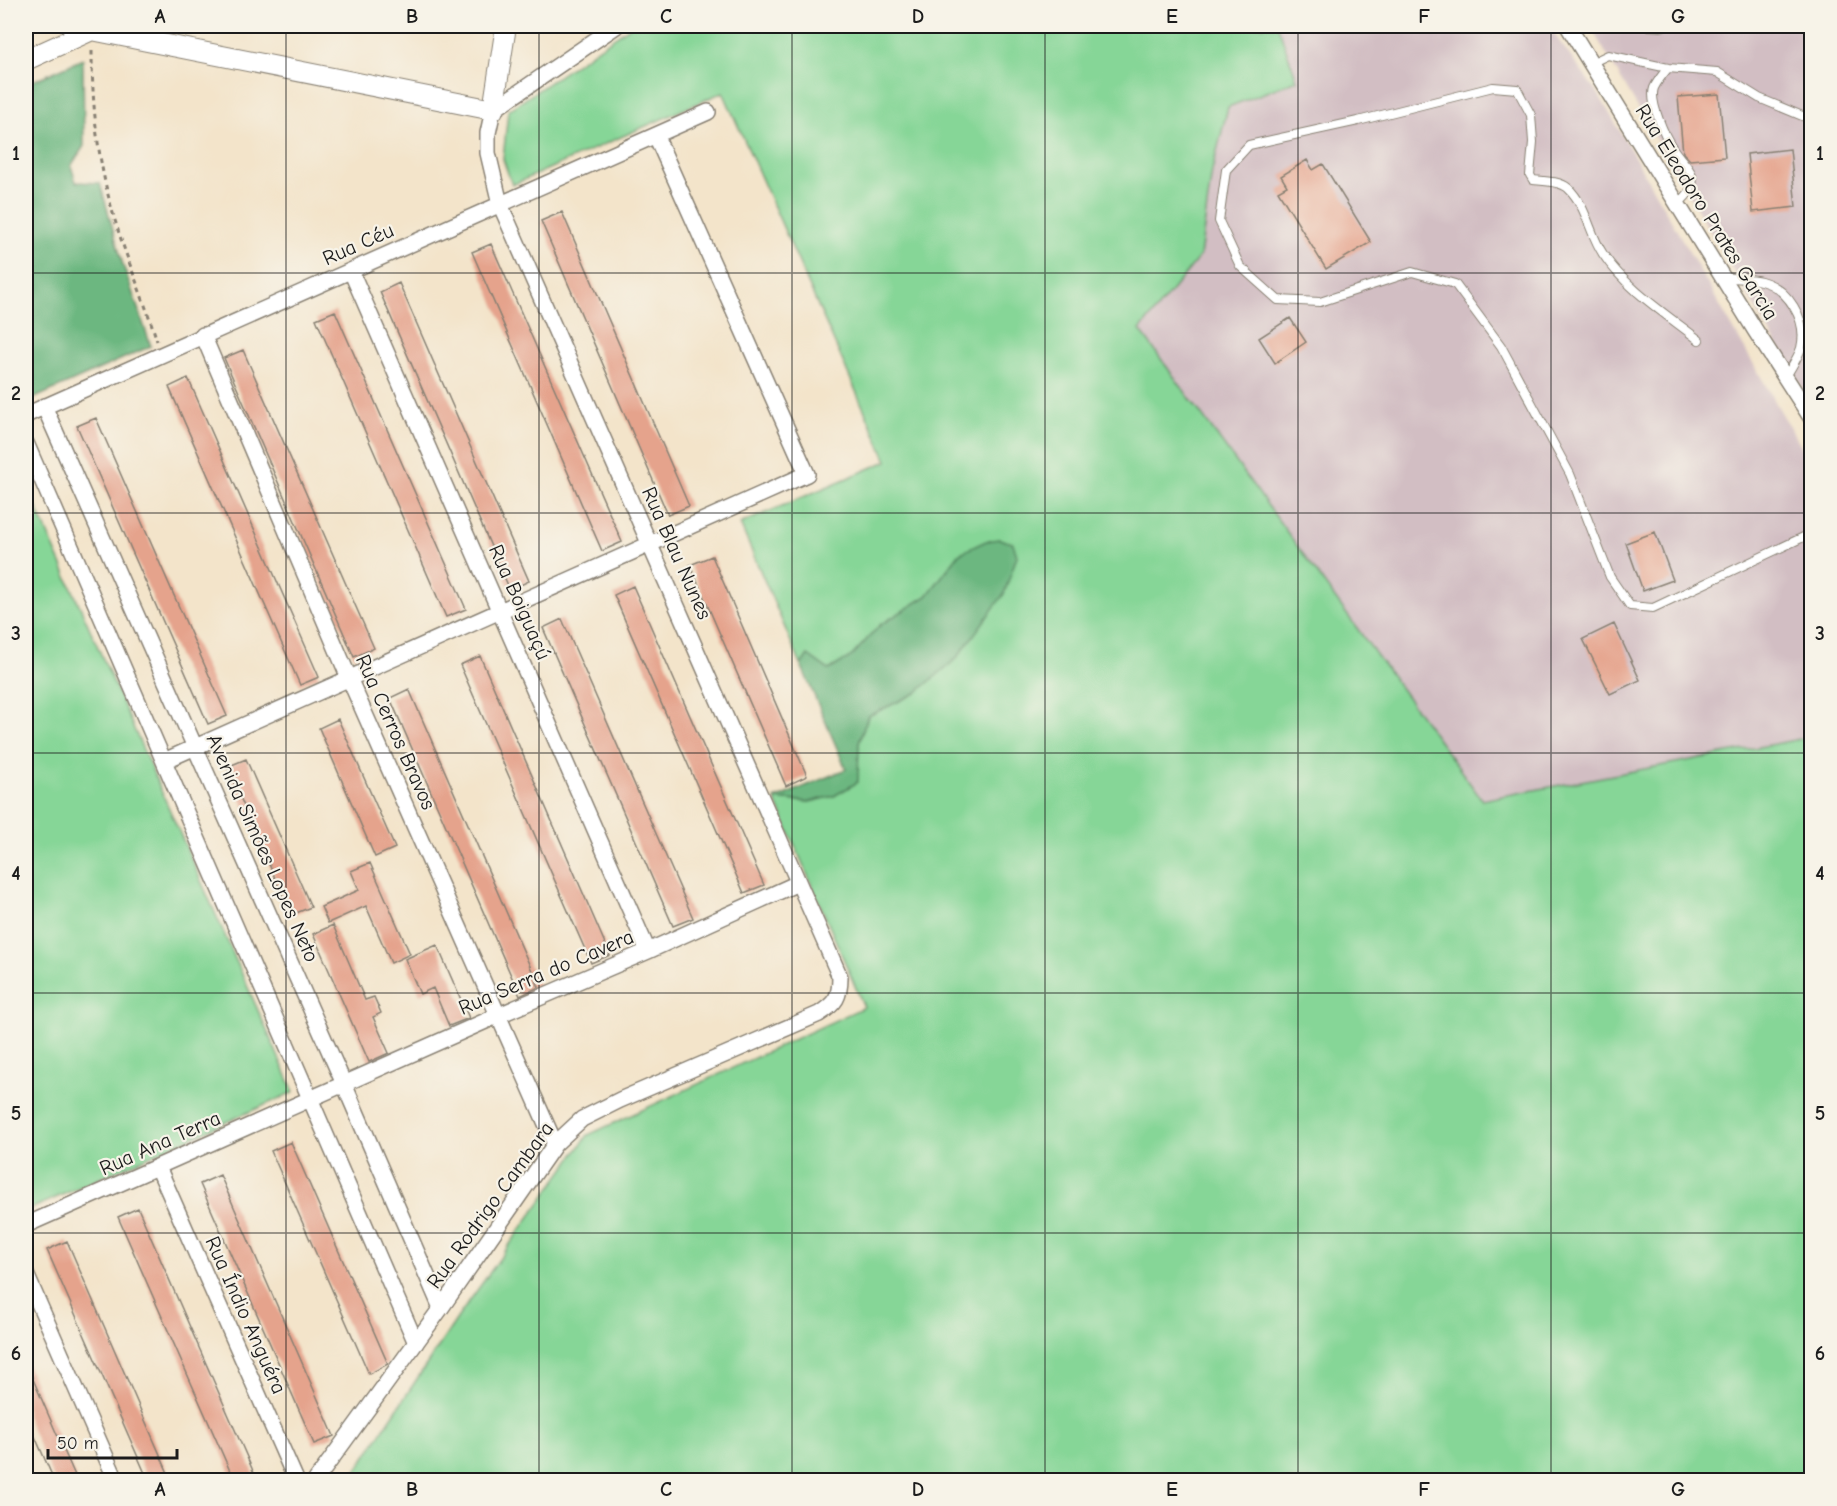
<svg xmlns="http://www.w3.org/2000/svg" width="1837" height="1506" font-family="'Comic Neue',sans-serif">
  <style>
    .industrial { fill: #d2bec3 }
    .green { fill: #86d697; stroke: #51795a; stroke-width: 1.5 }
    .forest { fill: #6cb780; stroke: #446a4e; stroke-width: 1.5 }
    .building { fill: #e5a38c }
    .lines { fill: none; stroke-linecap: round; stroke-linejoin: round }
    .service-casing { stroke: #888073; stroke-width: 10 }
    .minor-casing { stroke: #888073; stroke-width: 18 }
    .tertiary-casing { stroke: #888073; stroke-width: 22 }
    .path { stroke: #888073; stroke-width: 3; stroke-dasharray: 4.5 4.5; stroke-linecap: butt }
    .service { stroke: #fff; stroke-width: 8 }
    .minor { stroke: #fff; stroke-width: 15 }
    .tertiary { stroke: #fff; stroke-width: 20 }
    .grid { fill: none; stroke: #1c1c1c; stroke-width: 1.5; stroke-opacity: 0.55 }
    .labels { text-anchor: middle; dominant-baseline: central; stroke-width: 4.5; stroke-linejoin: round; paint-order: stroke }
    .street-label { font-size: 21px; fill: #1c1c1c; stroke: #f7f3e8 }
    .neatline { fill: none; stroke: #1c1c1c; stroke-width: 2 }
    .grid-label { font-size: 20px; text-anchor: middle; font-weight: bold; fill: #1c1c1c }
  </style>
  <rect width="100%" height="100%" fill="#f7f3e8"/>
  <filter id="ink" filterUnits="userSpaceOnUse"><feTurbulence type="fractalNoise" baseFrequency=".0167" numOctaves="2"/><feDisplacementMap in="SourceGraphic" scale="12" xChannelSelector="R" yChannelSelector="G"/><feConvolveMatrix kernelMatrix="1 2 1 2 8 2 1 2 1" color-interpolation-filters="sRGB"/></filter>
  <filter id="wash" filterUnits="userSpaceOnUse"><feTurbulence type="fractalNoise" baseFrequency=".008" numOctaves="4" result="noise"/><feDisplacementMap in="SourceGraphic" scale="24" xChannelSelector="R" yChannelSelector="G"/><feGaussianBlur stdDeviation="1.35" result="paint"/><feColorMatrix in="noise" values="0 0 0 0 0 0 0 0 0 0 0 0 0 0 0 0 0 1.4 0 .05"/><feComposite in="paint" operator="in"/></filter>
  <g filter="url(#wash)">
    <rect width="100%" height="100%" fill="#f3e4ca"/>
    <path class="industrial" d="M1278 26H1548L1599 95 1811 464V737L1482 800 1140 330 1200 256 1212 171 1228 107 1297 79Z
      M1590 26H1807L1808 33H1812L1811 403Z"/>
    <path class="green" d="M631 26H1278L1297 80 1228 107 1212 171 1200 256 1140 330 1482 800 1811 737V1480H350L458 1317 588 1135 864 1007 775 799 809 802 834 796 857 782 859 742 868 716 916 693 960 553 927 596 880 625 852 656 829 670 808 655 801 665 740 524 887 461 723 92 512 185 503 159 508 111Z
      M26 484 294 1092 26 1211Z"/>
    <path class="forest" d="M83 59 84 146 71 166 76 182 100 183 123 265 151 346 26 402V84Z
      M999 539 1013 543 1017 556 1004 594 957 658 916 693 868 716 859 742 858 782 834 796 809 802 775 799 846 769 801 665 808 655 829 670 852 656 880 625 927 596 960 553 986 541Z"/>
    <g id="blocks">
      <path class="building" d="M1719 94 1725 157 1690 160 1683 153 1678 97Z
        M1790 149 1796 207 1753 212 1747 154Z
        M1307 160 1313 170 1323 164 1371 242 1326 269 1278 191 1287 186 1281 176Z
        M562 212 689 506 668 515 541 221Z
        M491 244 622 542 602 551 472 252Z
        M399 283 529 581 510 590 380 292Z
        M335 311 466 609 446 617 316 319Z
        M1290 318 1306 342 1275 363 1259 338Z
        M243 350 374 648 354 657 224 358Z
        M188 378 319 677 300 685 169 387Z
        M96 418 227 716 208 724 77 426Z
        M1655 532 1673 580 1643 591 1626 543Z
        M712 556 807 776 786 786 690 565Z
        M633 586 764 885 744 893 614 595Z
        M562 619 693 918 673 926 543 628Z
        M1614 624 1640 680 1610 694 1583 639Z
        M480 656 610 955 591 963 460 665Z
        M409 689 539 987 520 996 390 698Z
        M338 719 395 848 375 857 319 728Z
        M246 759 311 907 291 915 227 767Z
        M370 863 410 954 391 963 366 906 328 923 321 907 359 890 351 871Z
        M333 925 365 1000 374 997 381 1013 373 1017 389 1053 369 1062 313 934Z
        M437 945 469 1018 449 1026 433 988 420 994 405 959Z
        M291 1142 388 1364 369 1374 271 1151Z
        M220 1175 334 1436 314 1444 200 1184Z
        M138 1208 179 1302 257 1480H234L151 1292 118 1217Z
        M67 1241 104 1326 171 1480H148L80 1325 47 1250Z
        M26 1363 58 1437 77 1480H54L26 1416Z"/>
    </g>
  </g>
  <g filter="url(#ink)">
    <use href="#blocks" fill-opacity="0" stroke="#888073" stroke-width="1.5"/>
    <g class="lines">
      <defs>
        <path id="service" d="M1648 26 1661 27 1665 26
          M1591 63 1608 55 1668 68 1717 72 1759 98 1812 120
          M1668 68C1663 74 1657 81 1654 88 1649 102 1665 137 1674 150 1681 161 1696 171 1692 186 1690 194 1683 199 1678 204
          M1724 277C1736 279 1749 278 1761 281 1788 288 1808 320 1801 348 1798 358 1791 367 1786 377
          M1699 340C1666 314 1626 289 1603 254 1589 233 1587 206 1568 188 1560 181 1544 181 1533 180L1530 175 1533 142 1531 115 1517 89 1493 87 1358 121 1249 145 1226 170 1219 221 1240 266 1278 300 1320 302 1412 272 1455 284 1501 346 1570 474 1610 577 1630 606 1653 608 1812 533"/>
        <path id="minor" d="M68 26 92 30
          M1568 26 1755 330 1812 419
          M351 271 648 951
          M203 335 349 678 555 1144
          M44 406 344 1084 441 1308
          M26 415 708 112
          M26 443 416 1343
          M164 761 807 474 656 136
          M158 1167 296 1480
          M26 1225 497 1016 648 951 798 883
          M26 1274 116 1480
          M316 1480 441 1308 555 1144 582 1119 620 1100 819 1014C836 1003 840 997 840 977L500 204 488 153V133L493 110 616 26"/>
        <path id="tertiary" d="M26 60 92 30 493 110 506 26"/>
      </defs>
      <use href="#service" class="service-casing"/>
      <use href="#minor" class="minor-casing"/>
      <use href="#tertiary" class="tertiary-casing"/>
      <path class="path" d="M92 51C92 102 97 156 111 206 123 252 143 295 157 341"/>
      <use href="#service" class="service"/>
      <use href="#minor" class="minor"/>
      <use href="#tertiary" class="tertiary"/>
    </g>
  </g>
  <path class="grid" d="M286 26V1480M539 26V1480M792 26V1480M1045 26V1480M1298 26V1480M1551 26V1480M26 273H1812M26 513H1812M26 753H1812M26 993H1812M26 1233H1812"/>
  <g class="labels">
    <g class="street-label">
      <text transform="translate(1707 212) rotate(58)">Rua Eleodoro Prates Garcia</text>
      <text transform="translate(358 244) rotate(-24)">Rua Céu</text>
      <text transform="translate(677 553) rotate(66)">Rua Blau Nunes</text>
      <text transform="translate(520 602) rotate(66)">Rua Boiguaçú</text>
      <text transform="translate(396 732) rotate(66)">Rua Cerros Bravos</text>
      <text transform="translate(263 848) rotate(66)">Avenida Simões Lopes Neto</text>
      <text transform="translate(546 972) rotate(-23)">Rua Serra do Cavera</text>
      <text transform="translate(160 1143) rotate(-24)">Rua Ana Terra</text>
      <text transform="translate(490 1205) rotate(-54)">Rua Rodrigo Cambara</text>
      <text transform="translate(246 1315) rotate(66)">Rua Índio Anguéra</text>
    </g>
  </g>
  <rect width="1837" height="1506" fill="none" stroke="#f7f3e8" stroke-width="66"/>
  <path d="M48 1449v9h129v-9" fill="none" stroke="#1c1c1c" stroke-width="3"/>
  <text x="57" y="1449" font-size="18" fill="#1c1c1c" stroke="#f7f3e8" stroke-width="4.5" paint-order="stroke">50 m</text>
  <rect x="33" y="33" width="1771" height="1440" class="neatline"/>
  <g class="grid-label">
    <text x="160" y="23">A</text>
    <text x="412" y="23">B</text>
    <text x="666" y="23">C</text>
    <text x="918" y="23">D</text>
    <text x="1172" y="23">E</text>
    <text x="1424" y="23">F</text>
    <text x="1678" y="23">G</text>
    <text x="16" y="160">1</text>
    <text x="1820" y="160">1</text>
    <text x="16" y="400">2</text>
    <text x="1820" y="400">2</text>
    <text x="16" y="640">3</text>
    <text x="1820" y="640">3</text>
    <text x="16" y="880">4</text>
    <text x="1820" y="880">4</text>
    <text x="16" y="1120">5</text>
    <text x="1820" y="1120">5</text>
    <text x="16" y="1360">6</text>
    <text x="1820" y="1360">6</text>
    <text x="160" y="1496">A</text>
    <text x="412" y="1496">B</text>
    <text x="666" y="1496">C</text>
    <text x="918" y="1496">D</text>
    <text x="1172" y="1496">E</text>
    <text x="1424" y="1496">F</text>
    <text x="1678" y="1496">G</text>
  </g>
</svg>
